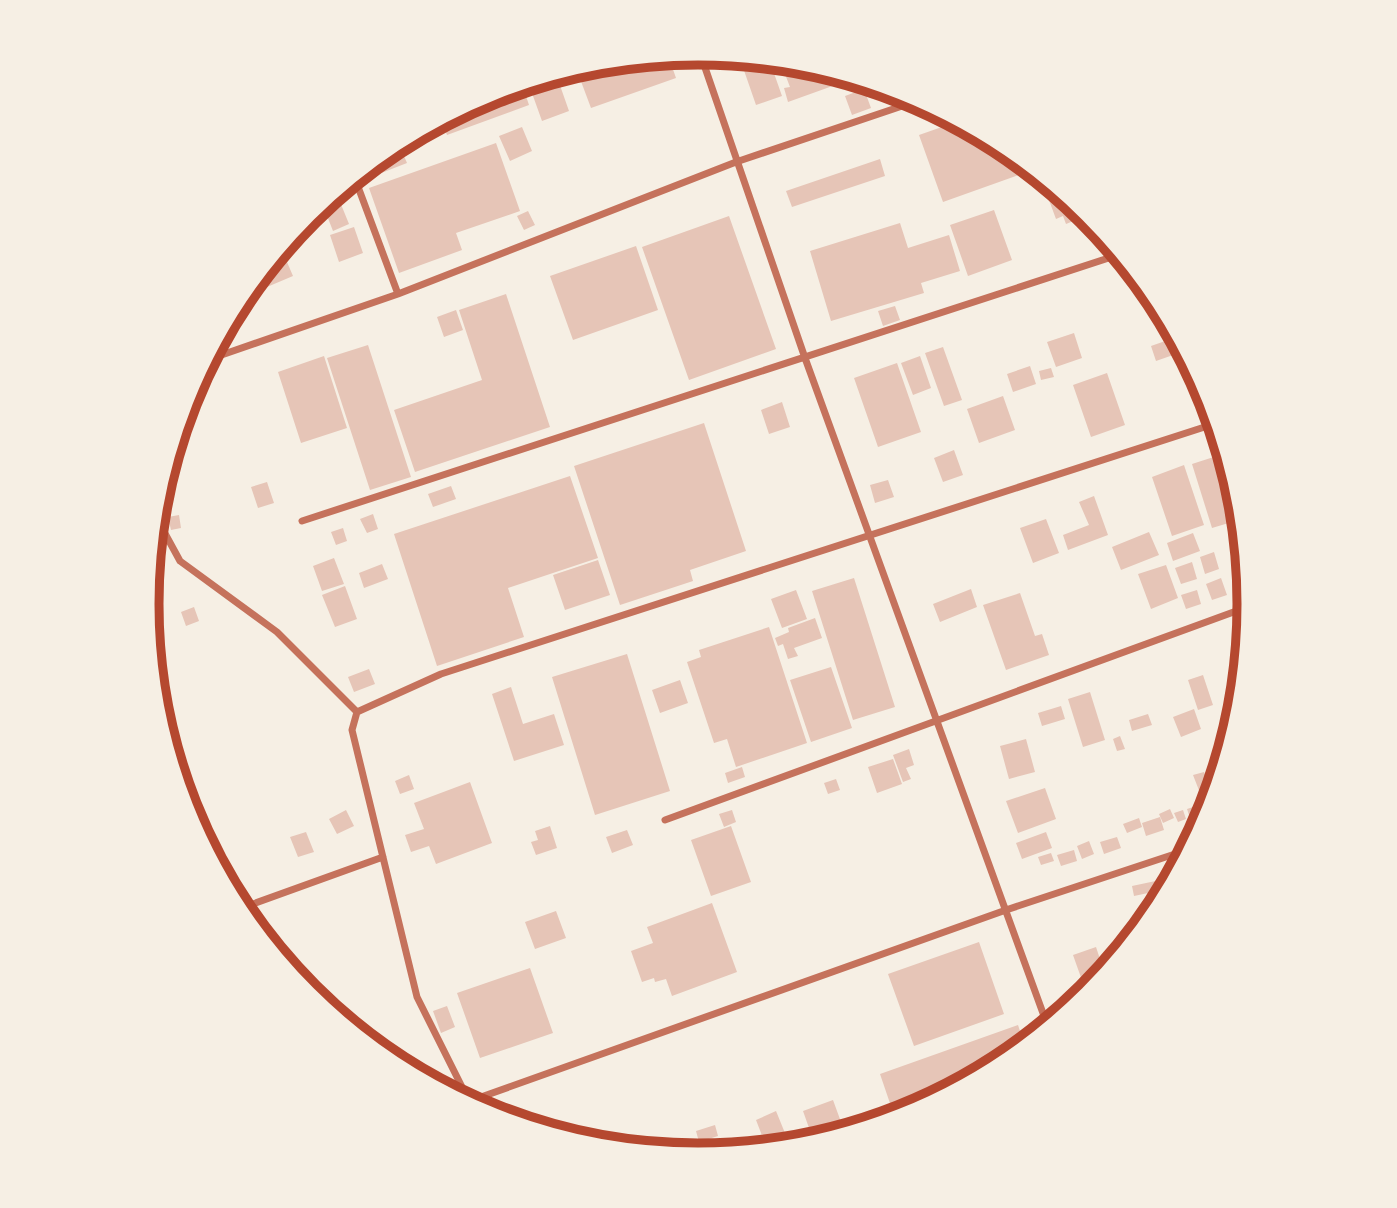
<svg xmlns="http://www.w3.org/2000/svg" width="1397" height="1208" font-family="'DM Sans',sans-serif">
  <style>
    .building { fill: #e6c5b7 }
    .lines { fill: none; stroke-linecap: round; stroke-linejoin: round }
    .minor { stroke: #c5725c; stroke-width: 7 }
    .rim { fill: none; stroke: #b5482f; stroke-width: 9 }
  </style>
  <rect width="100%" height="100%" fill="#f6efe4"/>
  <path class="building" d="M668 55 676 78 591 108 576 68 591 63Z
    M739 56 769 59 782 96 756 105Z
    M780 61 806 63 852 79 788 102 784 88 790 87Z
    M556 74 569 111 542 121 528 82Z
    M522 84 529 105 447 135 441 119 488 94Z
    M864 89 871 108 852 115 845 96Z
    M959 121 1005 146 1028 164 1030 171 943 202 919 135Z
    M522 127 532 151 510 161 499 136Z
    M398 142 407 163 366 179 362 170Z
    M496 143 520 211 456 233 462 250 399 273 369 188Z
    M880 159 885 176 792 207 786 191Z
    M1037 172 1052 184 1053 185 1037 190 1032 173Z
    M1057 188 1082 209 1073 212 1076 220 1066 224 1063 216 1056 219 1046 192Z
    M336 192 349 224 333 231 322 203Z
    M994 210 1012 260 968 276 950 225Z
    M528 211 535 225 524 230 517 216Z
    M729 216 776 349 689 380 642 247Z
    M900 223 908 248 949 235 960 271 921 283 924 293 831 321 810 251Z
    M354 227 363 253 339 262 330 235Z
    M636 246 658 310 573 340 550 276Z
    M281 248 293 276 267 287 261 272Z
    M506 294 550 427 415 472 394 410 482 380 459 310Z
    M895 306 900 320 883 326 878 311Z
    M456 310 463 330 444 337 437 317Z
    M1074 333 1082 358 1056 367 1047 342Z
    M1171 339 1176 354 1156 361 1151 346Z
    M368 345 411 477 370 490 327 358Z
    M943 347 962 400 944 406 925 353Z
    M324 356 347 428 301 443 278 372Z
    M920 356 931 388 913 395 901 363Z
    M897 363 921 432 878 447 854 378Z
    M1030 366 1036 384 1013 392 1007 374Z
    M1051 368 1054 377 1041 380 1039 371Z
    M1107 373 1125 425 1091 437 1073 385Z
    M1003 396 1015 430 979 443 967 409Z
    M782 402 790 427 769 434 761 410Z
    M704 423 746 551 690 570 693 581 620 605 574 466Z
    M954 450 963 475 943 482 934 458Z
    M1226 453 1239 497 1242 519 1212 528 1192 464Z
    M1184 465 1204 525 1172 536 1152 477Z
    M570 476 598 558 508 588 524 637 437 666 394 534Z
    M888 480 894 497 875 503 870 485Z
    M267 482 274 503 258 508 251 487Z
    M451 486 456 499 433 507 428 494Z
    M1094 496 1108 535 1068 550 1063 535 1089 525 1079 502Z
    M373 514 378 529 367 533 360 519Z
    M179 515 181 528 171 530 168 517Z
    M1046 519 1059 553 1033 563 1020 528Z
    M343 528 347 541 336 545 331 532Z
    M1149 532 1159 555 1121 570 1112 547Z
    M1193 533 1200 551 1173 561 1167 543Z
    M1214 552 1219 569 1205 574 1200 557Z
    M334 558 344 584 322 591 313 566Z
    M598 560 610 595 565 610 553 575Z
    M1192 562 1197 579 1181 584 1175 568Z
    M382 564 388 579 364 588 359 573Z
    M1166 565 1178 598 1151 609 1138 574Z
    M854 578 895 707 853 720 812 591Z
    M1221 578 1227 595 1212 600 1206 584Z
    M345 586 357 619 335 627 322 595Z
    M971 589 977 607 940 622 933 604Z
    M796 590 807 619 782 628 771 599Z
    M1197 590 1201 604 1186 609 1181 595Z
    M1020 593 1035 636 1042 634 1049 655 1006 670 983 605Z
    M194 607 199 621 186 626 181 612Z
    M815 618 822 638 794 648 798 656 788 659 783 644 778 646 775 638 789 632 788 628Z
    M769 627 807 743 736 767 727 739 714 743 687 662 701 657 699 650Z
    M627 654 670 791 595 815 552 677Z
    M831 667 852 728 811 742 790 680Z
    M369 669 375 684 354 692 348 677Z
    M1203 675 1213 705 1198 710 1188 680Z
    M680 680 688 703 660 713 652 690Z
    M511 687 523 724 554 714 564 745 514 761 492 694Z
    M1090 692 1105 740 1083 747 1068 699Z
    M1061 706 1065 719 1042 726 1038 713Z
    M1194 709 1201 729 1181 737 1173 717Z
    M1148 714 1152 725 1132 731 1129 720Z
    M1120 736 1125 749 1117 751 1113 739Z
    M1026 739 1035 772 1009 779 1000 746Z
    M909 749 914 765 906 768 911 779 903 782 893 755Z
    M893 759 902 784 877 793 868 767Z
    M742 767 745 777 728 783 725 773Z
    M1204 772 1213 794 1202 798 1193 775Z
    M409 775 414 789 400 794 395 781Z
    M836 779 840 790 828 794 824 783Z
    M470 782 492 843 436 864 429 846 411 852 405 835 424 829 414 803Z
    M1045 788 1056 819 1018 833 1006 801Z
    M1196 806 1199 815 1190 818 1187 809Z
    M1170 809 1174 818 1163 823 1159 814Z
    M346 810 354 826 337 834 329 819Z
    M732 810 736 822 724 827 719 814Z
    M1183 810 1186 819 1178 822 1174 813Z
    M1160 817 1164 830 1146 836 1142 823Z
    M1139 818 1142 827 1127 833 1123 824Z
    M550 826 557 848 536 855 531 842 538 840 535 831Z
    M731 826 751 882 711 896 691 840Z
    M627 830 633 845 612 853 606 837Z
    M306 832 314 852 298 857 290 837Z
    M1046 832 1052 848 1022 859 1016 843Z
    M1117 837 1121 848 1104 854 1100 842Z
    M1089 841 1094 854 1082 859 1077 846Z
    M1074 850 1077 861 1061 866 1057 855Z
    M1051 853 1054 861 1041 865 1038 857Z
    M1165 879 1167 889 1134 896 1132 886Z
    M712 903 737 972 672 996 666 979 655 982 654 978 642 982 631 951 653 943 647 927Z
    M556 911 566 938 535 949 525 922Z
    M979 942 1004 1014 914 1046 888 974Z
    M1129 944 1112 966 1107 953Z
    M1096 947 1105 974 1100 980 1084 986 1073 955Z
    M530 968 553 1033 480 1058 457 993Z
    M447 1006 455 1027 441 1033 433 1011Z
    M1018 1025 1025 1046 1005 1063 909 1114 895 1118 880 1074Z
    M444 1078 447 1092 429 1082Z
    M833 1100 845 1133 814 1142 803 1111Z
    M776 1111 787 1138 766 1146 756 1120Z
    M715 1125 718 1136 699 1142 696 1131Z"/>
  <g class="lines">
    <path class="minor" d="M700 53 805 358 1048 1027
      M354 176 398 294
      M207 360 398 294 736 162 920 100
      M156 517 180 561 277 632 357 712
      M302 521 1121 254
      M665 820 1250 606
      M239 909 383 857
      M469 1101 417 997 352 730 357 712 441 674 1217 423
      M467 1102 1006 910 1190 849"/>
  </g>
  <path d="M0 0H1397V1208H0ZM159 604a539 539 0 1 1 1078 0a539 539 0 1 1-1078 0Z" fill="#f6efe4" fill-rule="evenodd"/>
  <path class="rim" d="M159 604a539 539 0 1 1 1078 0a539 539 0 1 1-1078 0Z"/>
</svg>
